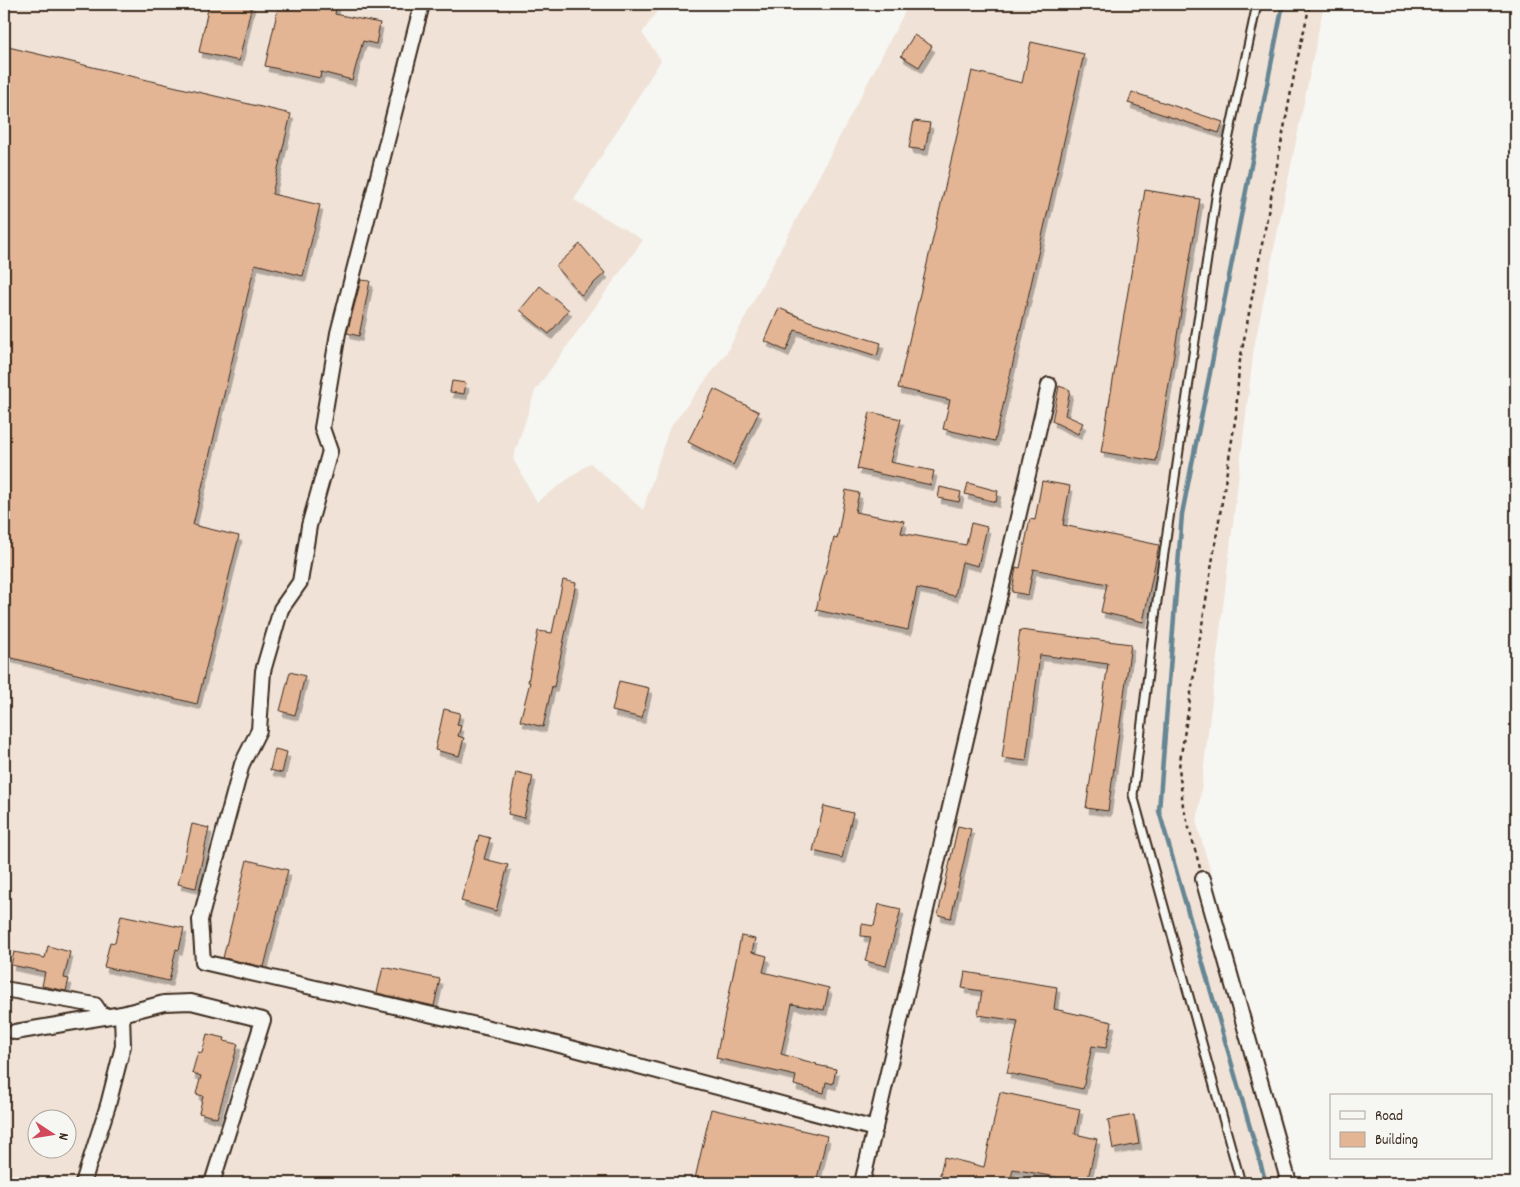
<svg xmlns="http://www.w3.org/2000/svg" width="1520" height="1187" font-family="Dekko,sans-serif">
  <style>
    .built { fill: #f0e2d6; fill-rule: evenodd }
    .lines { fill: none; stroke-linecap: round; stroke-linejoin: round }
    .stream { stroke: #668694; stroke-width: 4.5 }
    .building { fill: #e3b594; stroke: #3b2a1e; filter: url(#shadow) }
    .lane-casing { stroke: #3b2a1e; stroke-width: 11 }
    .street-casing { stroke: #3b2a1e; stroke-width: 18 }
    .path { stroke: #3b2a1e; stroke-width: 2.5; stroke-dasharray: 4 4; stroke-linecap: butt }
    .lane { stroke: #f6f6f2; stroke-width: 7 }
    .street { stroke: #f6f6f2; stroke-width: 14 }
  </style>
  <defs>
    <filter id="shadow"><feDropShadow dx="3" dy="5.5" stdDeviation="0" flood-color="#0004"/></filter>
  </defs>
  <rect width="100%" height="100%" fill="#f6f6f2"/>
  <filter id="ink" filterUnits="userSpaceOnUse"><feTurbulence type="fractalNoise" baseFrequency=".02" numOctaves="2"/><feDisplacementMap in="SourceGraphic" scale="10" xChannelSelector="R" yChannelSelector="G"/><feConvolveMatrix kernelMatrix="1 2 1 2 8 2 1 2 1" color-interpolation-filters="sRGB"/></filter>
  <g filter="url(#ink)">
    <path class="built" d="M4 4H662L642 33 661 60 574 200 643 240 535 391 513 459 537 502 590 463 643 510 669 429 727 352 909 4H1324L1254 347 1197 824 1299 1183H4ZM38 1120H68V1150H38Z"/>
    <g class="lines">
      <path class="stream" d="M1266 1183 1159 811 1182 514 1283 4"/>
    </g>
    <path class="building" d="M209 4H252L239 61 199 52Z
      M279 4H337L335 14 380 23 376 44 363 41 352 80 321 72 320 78 265 66Z
      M914 35 932 46 919 67 901 56Z
      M1031 42 1084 54 995 441 943 429 950 400 898 388 972 71 1022 83Z
      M4 46 291 114 272 194 320 205 303 276 255 264 193 525 239 536 197 704 4 656Z
      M1132 92 1223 122 1219 133 1128 103Z
      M914 121 930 123 925 150 909 148Z
      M1145 190 1200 199 1156 461 1101 452Z
      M580 244 605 273 581 295 556 266Z
      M361 280 370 281 359 336 347 333Z
      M540 286 569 310 549 334 520 310Z
      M779 308 809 321 881 343 877 356 795 330 786 351 765 341Z
      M452 381 466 383 464 394 450 392Z
      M1059 386 1070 390 1065 415 1083 423 1078 434 1052 421Z
      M714 389 759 412 733 465 688 442Z
      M870 412 901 419 890 462 934 471 931 485 857 469Z
      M1042 481 1070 486 1063 525 1159 545 1143 622 1101 612 1107 584 1033 569 1028 595 1012 592 1016 567 1020 568 1030 519 1035 520Z
      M968 483 998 491 996 502 965 494Z
      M940 487 961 492 959 502 938 498Z
      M846 490 859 493 855 512 904 521 901 533 966 545 971 523 987 527 978 566 962 562 955 596 917 588 908 630 816 610 834 538 837 539Z
      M563 580 576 583 554 687 552 686 543 727 520 721 530 682H528L538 631 552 633Z
      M1020 630 1131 644 1108 811 1086 808 1108 664 1040 655 1026 761 1002 758Z
      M290 672 305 676 295 715 280 711Z
      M619 681 649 688 642 718 612 711Z
      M444 709 460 713 457 725 461 726 458 736 464 738 459 756 435 750Z
      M275 749 287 752 282 773 270 770Z
      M516 772 533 776 524 818 508 814Z
      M824 806 853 813 842 858 813 851Z
      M192 824 209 828 196 888 178 884Z
      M958 826 971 829 951 918 938 915Z
      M479 835 490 838 484 859 508 865 496 911 461 901Z
      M247 860 288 870 264 967 223 958Z
      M879 904 901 909 886 966 865 961 871 937 861 936 862 924 874 926Z
      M121 915 184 928 179 950 176 949 169 981 104 967 110 942 115 943Z
      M741 936 755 939 752 952 767 956 763 972 829 988 824 1010 792 1004 781 1054 817 1064 816 1065 836 1069 833 1084 826 1082 824 1093 794 1085 796 1076 716 1058Z
      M48 946 70 952 64 978 69 979 66 991 42 986 45 972 11 965 14 952 45 958Z
      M383 967 440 979 434 1006 377 993Z
      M965 972 1057 987 1054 1009 1112 1022 1106 1048 1092 1046 1083 1089 1007 1073 1018 1021 978 1015 982 991 962 988Z
      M207 1034 225 1038 224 1041 238 1044 217 1118 199 1113 203 1096 196 1094 201 1076 192 1073 198 1052 202 1053Z
      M1000 1092 1080 1109 1075 1134 1097 1139 1087 1183 1013 1169 1010 1183H938L944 1157 984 1167Z
      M711 1109 827 1136 816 1183H694Z
      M1134 1115 1139 1144 1113 1149 1108 1120Z"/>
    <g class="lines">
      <defs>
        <path id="lane" d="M1241 1183 1133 795 1157 601 1216 197 1257 4"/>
        <path id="street" d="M422 4 338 333 322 428 330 451 309 526 300 582 281 609 263 671 259 730 242 764 200 920 203 962 537 1039 875 1129
          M1203 879 1289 1183
          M4 989 95 1005 103 1017
          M15 1032 122 1014 164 1003 191 1002 263 1020 212 1183
          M83 1183 108 1105 123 1046 122 1014
          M862 1183 1049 385"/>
      </defs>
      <use href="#lane" class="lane-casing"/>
      <use href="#street" class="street-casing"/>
      <path class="path" d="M1200 868 1183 806 1179 767 1236 415 1239 366 1296 65 1310 4"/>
      <use href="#lane" class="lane"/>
      <use href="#street" class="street"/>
    </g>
  </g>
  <rect width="1520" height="1187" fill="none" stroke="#f6f6f2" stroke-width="20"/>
  <rect x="10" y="10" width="1500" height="1167" fill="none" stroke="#3b2a1e" stroke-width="2" filter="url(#ink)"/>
  <rect x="1330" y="1094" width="162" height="65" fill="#f6f6f2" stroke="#aba49d"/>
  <rect x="1340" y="1111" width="25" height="8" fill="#f6f6f2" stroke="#aba49d"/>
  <text x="1375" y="1120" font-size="15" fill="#3b2a1e">Road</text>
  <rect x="1340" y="1132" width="25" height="15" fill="#e3b594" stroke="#aba49d"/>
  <text x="1375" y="1144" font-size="15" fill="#3b2a1e">Building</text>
  <g transform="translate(52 1134) rotate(102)"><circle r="24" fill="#f6f6f2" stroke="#aba49d"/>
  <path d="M0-4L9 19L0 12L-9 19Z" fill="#d1495b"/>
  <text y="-8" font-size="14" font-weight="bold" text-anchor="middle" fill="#3b2a1e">N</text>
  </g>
</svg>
